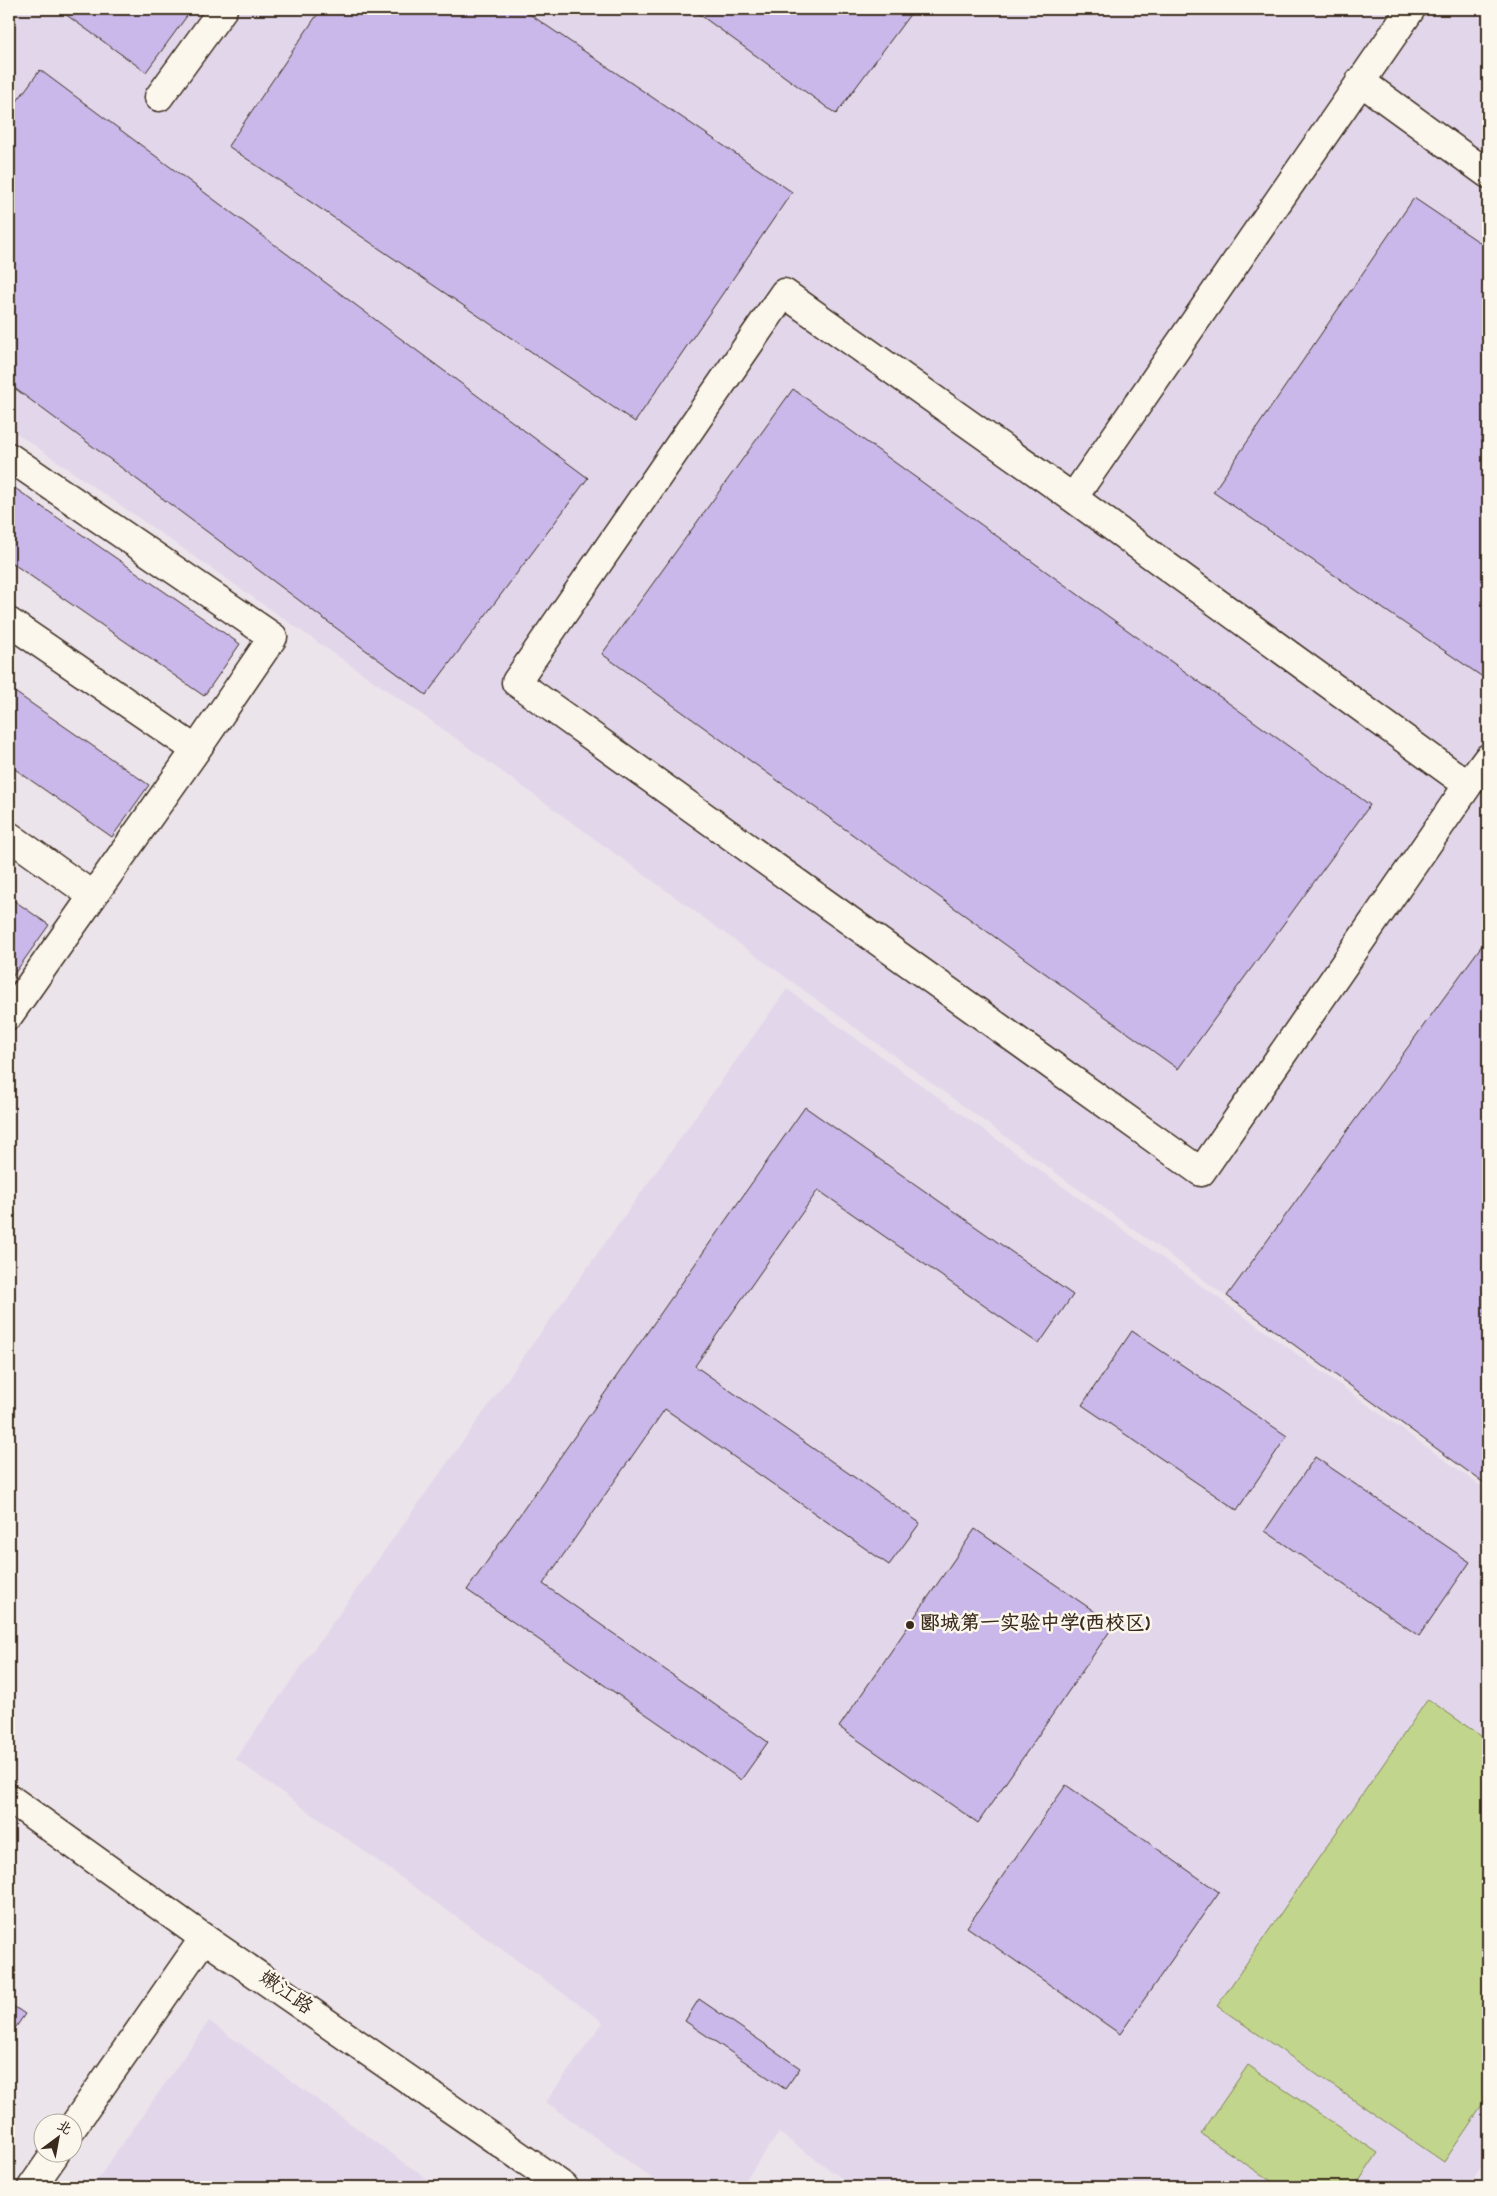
<svg xmlns="http://www.w3.org/2000/svg" width="1497" height="2196" font-family="Dekko,'LXGW WenKai TC',sans-serif">
  <style>
    .built { fill: #e2d7ea }
    .green { fill: #c1d68c; stroke: #7e8055 }
    .building { fill: #c9b8e9; stroke: #3b2a1e }
    .lines { fill: none; stroke-linecap: round; stroke-linejoin: round }
    .minor-casing { stroke: #3b2a1e; stroke-width: 31 }
    .tertiary-casing { stroke: #3b2a1e; stroke-width: 31 }
    .minor { stroke: #fbf7ec; stroke-width: 28 }
    .tertiary { stroke: #fbf7ec; stroke-width: 28 }
    .poi-dot { fill: #3b2a1e; stroke: #fbf7ec; stroke-width: 2 }
    .labels { text-anchor: middle; dominant-baseline: central; stroke-width: 5; stroke-linejoin: round; paint-order: stroke }
    .poi-label { font-size: 20px; font-weight: bold; fill: #3b2a1e; stroke: #fbf7ec; text-anchor: start }
    .street-label { font-size: 20px; fill: #3b2a1e; stroke: #fbf7ec }
  </style>
  <rect width="100%" height="100%" fill="#ece4eb"/>
  <filter id="ink" filterUnits="userSpaceOnUse"><feTurbulence type="fractalNoise" baseFrequency=".02" numOctaves="2"/><feDisplacementMap in="SourceGraphic" scale="10" xChannelSelector="R" yChannelSelector="G"/><feConvolveMatrix kernelMatrix="1 2 1 2 8 2 1 2 1" color-interpolation-filters="sRGB"/></filter>
  <g filter="url(#ink)">
    <path class="built" d="M9 9H1468L1488 23V1486L447 732 9 428Z
      M787 989 1488 1491V2159L1468 2187H854L779 2133 740 2187H664L546 2102 603 2022 235 1759Z
      M209 2021 438 2187H92Z"/>
    <path class="green" d="M1428 1699 1488 1741V2097L1444 2162 1217 2006Z
      M1248 2065 1378 2153 1355 2187H1280L1201 2134Z"/>
    <path class="building" d="M58 9H192L146 72Z
      M321 9H522L792 192 635 422 228 146Z
      M692 9H914L836 114Z
      M40 70 588 478 426 695 9 384V112Z
      M1414 198 1488 248 1487 680 1213 492Z
      M793 389 1370 805 1178 1069 602 654Z
      M9 484 240 644 204 696 9 561Z
      M9 688 149 785 112 837 9 765Z
      M9 897 49 925 12 977 9 974Z
      M1488 937V1486L1227 1296Z
      M805 1107 1073 1295 1039 1344 818 1190 695 1366 920 1523 889 1565 665 1409 543 1584 768 1742 741 1780 467 1590Z
      M1132 1331 1287 1436 1237 1510 1082 1405Z
      M1315 1457 1470 1562 1419 1636 1265 1531Z
      M975 1529 1114 1625 978 1823 839 1727Z
      M1066 1785 1219 1892 1120 2034 967 1927Z
      M699 1999 800 2068 785 2089 685 2021Z
      M9 2003 25 2014 9 2037Z"/>
    <g class="lines">
      <defs>
        <path id="minor" d="M1360 81 1488 174
          M159 97 223 9
          M9 457 273 637 196 750 9 1015
          M1073 498 1411 9
          M9 622 196 750
          M1468 785 1201 1172 516 682 784 293 1073 498 1468 785 1488 758
          M9 836 93 896
          M72 2128 204 1938
          M32 2187 55 2154"/>
        <path id="tertiary" d="M9 1798 204 1938 564 2187"/>
      </defs>
      <use href="#minor" class="minor-casing"/>
      <use href="#tertiary" class="tertiary-casing"/>
      <use href="#minor" class="minor"/>
      <use href="#tertiary" class="tertiary"/>
    </g>
  </g>
  <circle class="poi-dot" cx="910" cy="1625" r="5"/>
  <g class="labels">
    <g class="poi-label">
      <text x="920" y="1625">郾城第一实验中学(西校区)</text>
    </g>
    <g class="street-label">
      <text transform="translate(285 1994) rotate(35)">嫩江路</text>
    </g>
  </g>
  <rect width="1497" height="2196" fill="none" stroke="#fbf7ec" stroke-width="30"/>
  <rect x="15" y="15" width="1467" height="2166" fill="none" stroke="#3b2a1e" stroke-width="2" filter="url(#ink)"/>
  <g transform="translate(58 2138) rotate(32)"><circle r="24" fill="#fbf7ec" stroke="#aea59a"/>
  <path d="M0-4L9 19L0 12L-9 19Z" fill="#3b2a1e"/>
  <text y="-8" font-size="14" font-weight="bold" text-anchor="middle" fill="#3b2a1e">北</text>
  </g>
</svg>
